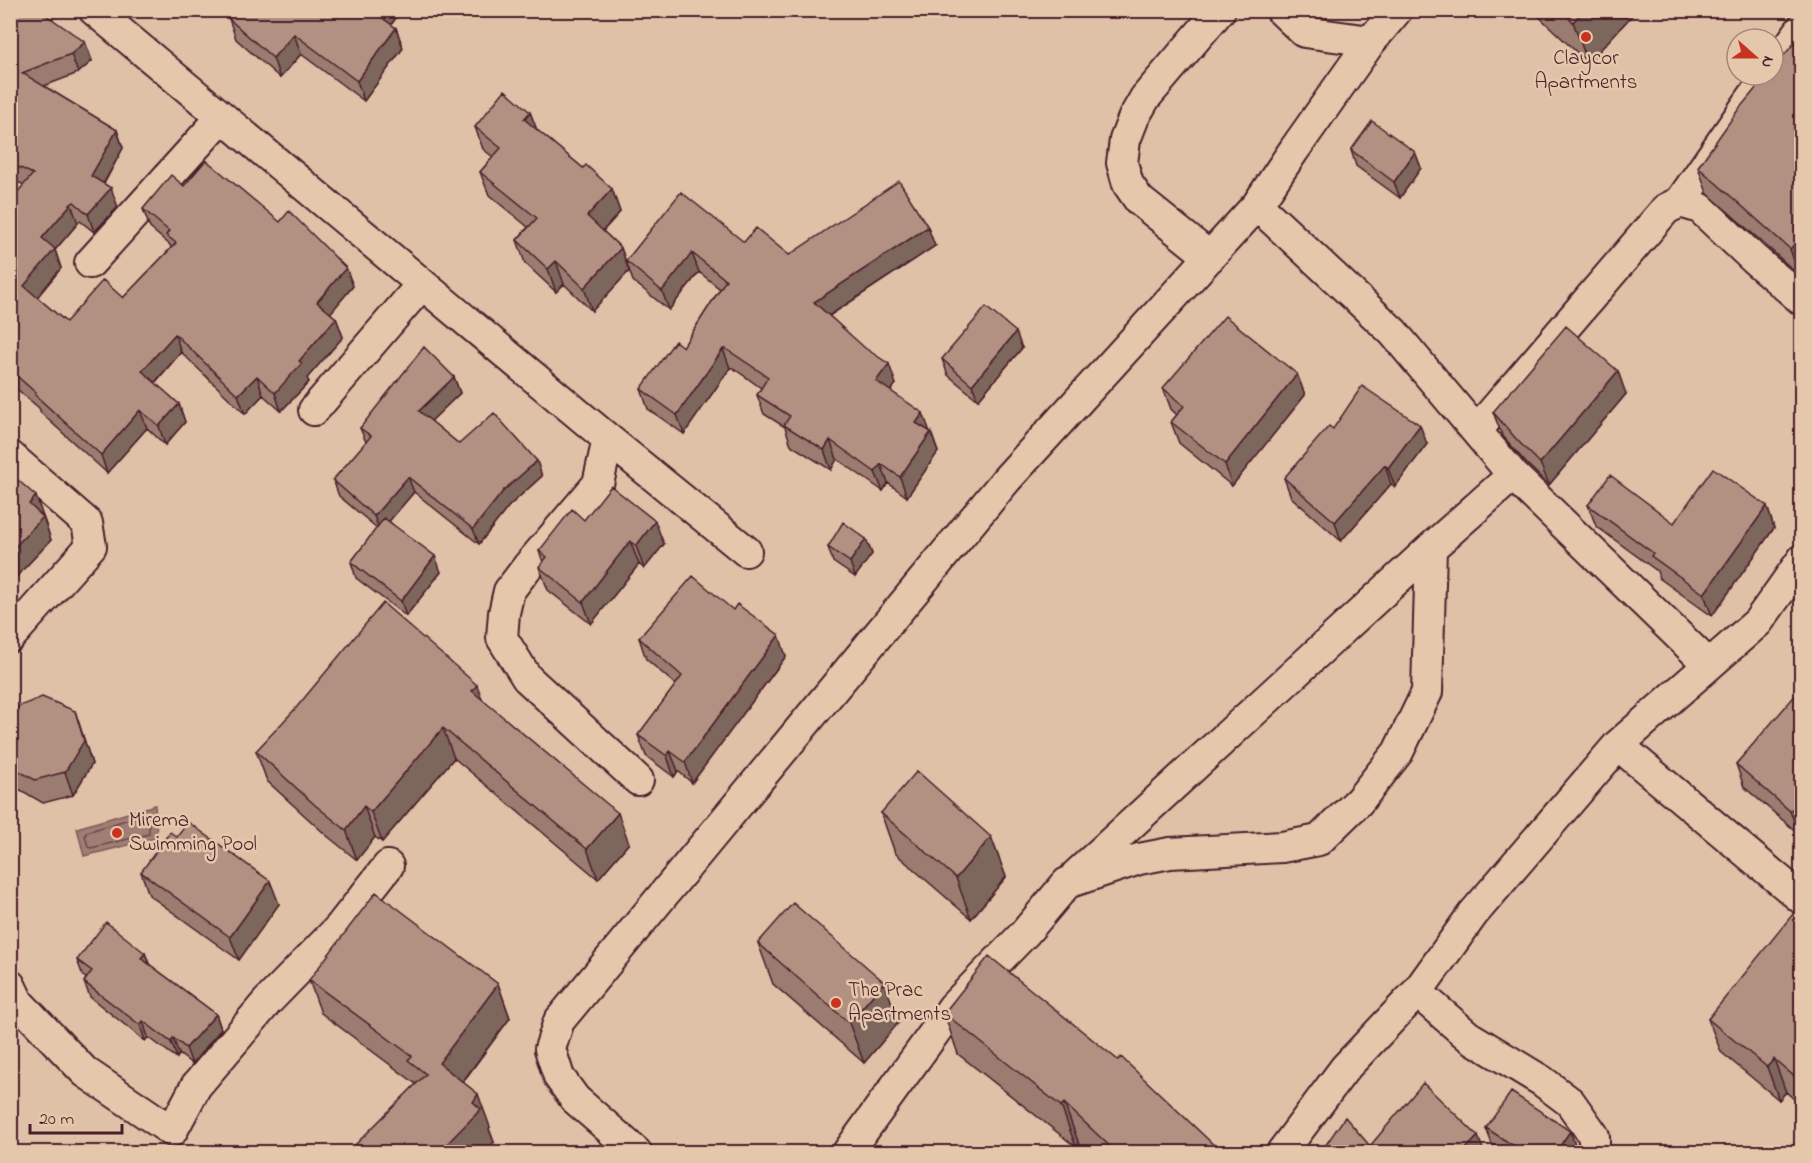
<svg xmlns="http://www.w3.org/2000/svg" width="1812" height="1163" font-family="'Indie Flower',sans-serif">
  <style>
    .water { fill: #a17e74; stroke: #7e5857; stroke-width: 1.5 }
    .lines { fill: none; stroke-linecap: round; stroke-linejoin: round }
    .shore { stroke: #6d4548; stroke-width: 1.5 }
    .street-casing { stroke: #4a1f2b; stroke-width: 34 }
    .street { stroke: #e5c8ac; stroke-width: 30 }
    .wall { fill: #9a7d70; stroke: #4a1f2b; stroke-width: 1.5 }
    .shaded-wall { fill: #7d665b; stroke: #4a1f2b; stroke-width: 1.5 }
    .building { fill: #b39182; stroke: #4a1f2b; stroke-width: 1.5 }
    .poi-dot { fill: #c8321e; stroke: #e5c8ac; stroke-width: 2 }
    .labels { text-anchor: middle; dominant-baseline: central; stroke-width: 5; stroke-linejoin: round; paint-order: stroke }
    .poi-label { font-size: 21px; fill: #4a1f2b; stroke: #e5c8ac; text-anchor: start }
  </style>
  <rect width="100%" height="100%" fill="#dfc1a7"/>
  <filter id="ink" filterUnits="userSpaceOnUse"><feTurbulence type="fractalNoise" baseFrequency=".0167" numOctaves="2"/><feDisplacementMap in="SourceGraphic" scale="12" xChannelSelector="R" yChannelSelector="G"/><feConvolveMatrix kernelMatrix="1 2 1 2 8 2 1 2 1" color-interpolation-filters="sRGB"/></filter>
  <g filter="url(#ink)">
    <path class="water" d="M155 805 157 838 84 856 77 828Z"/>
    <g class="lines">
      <path class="shore" d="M145 814 149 817V834L91 848 88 847 85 835 87 832Z"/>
      <defs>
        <path id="street" d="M94 10 608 439 746 551
          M1281 10 1304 32 1371 41
          M1773 68 1802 28
          M1680 202 1768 75
          M1257 205 1393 332 1513 475 1709 665
          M1210 257 1139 200 1128 184 1122 163 1125 140 1134 117 1145 98 1220 10
          M90 263 222 117
          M314 410 422 284
          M1477 430 1666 209 1680 202 1700 208 1754 259 1802 300
          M608 439 598 484 528 566 509 591 504 613 502 638 527 678 638 780
          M10 456 87 523 91 546 10 637
          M1618 745 1802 899
          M1076 875 1431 548 1513 475
          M10 985 18 1002 85 1072 172 1131 196 1086 267 1002 339 928 388 866
          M1417 992 1468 1036 1542 1081 1570 1102 1594 1136V1152
          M636 1152 575 1099 559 1077 550 1049 559 1021 1006 480 1257 205 1294 150 1371 41 1397 10
          M848 1152 953 1007 1025 933 1067 883 1139 859 1170 853 1282 847 1319 840 1359 801 1398 752 1427 692 1431 548
          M1282 1152 1345 1068 1417 992 1473 914 1618 745 1758 622 1802 560"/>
      </defs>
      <use href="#street" class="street-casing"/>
      <use href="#street" class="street"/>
    </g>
    <path class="wall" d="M1532 10H1637L1588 63Z
      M398 15 391 25 396 28 403 48 364 101 301 54 280 78 236 39 229 19Z
      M10 24 85 42 92 61 78 73 44 86 117 130 123 148 104 184 118 207 94 232 80 221 78 223 55 250 61 268 37 297 66 322 123 298 171 248 170 245 150 228 143 209 184 186 280 222 346 268 353 286 330 313 336 318 343 337 307 378 309 382 281 411 263 395 245 414 181 352 155 383 179 404 185 422 165 445 147 428 107 473 41 413 39 408 10 383V201L24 185 10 178Z
      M1802 34 1799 275 1707 193 1698 167Z
      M530 112 536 129 583 168 612 189 620 212 603 231 621 248 629 271 592 311 564 284 556 292 525 263 517 240 528 227 489 195 480 172 493 157 483 149 475 127Z
      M1351 150 1415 152 1421 168 1400 198 1356 166Z
      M744 242 789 255 935 246 829 316 896 384 890 390 929 432 938 452 907 497 888 483 883 491 837 459 831 470 791 445 785 427 764 414 757 395 761 388 733 368H730L684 434 648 409 641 389 683 347 720 289 699 272 669 310 633 281 626 261Z
      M1022 348 978 400 948 375 942 359Z
      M1297 374 1305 395 1232 486 1179 443 1171 422 1177 415 1171 409 1163 388Z
      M454 377 460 393 431 421 459 444 542 476 509 506 479 544 414 492 389 521 441 572 406 616 356 578 351 562 377 528 339 496 333 480 366 442 360 428Z
      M1626 394 1549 485 1526 463 1502 435 1493 412Z
      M1427 444 1395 487 1391 484 1341 541 1291 497 1284 478Z
      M10 473 44 519 51 540 15 578 10 574Z
      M1588 505 1674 523 1767 506 1774 528 1712 616 1659 578 1657 571 1596 526Z
      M584 520 664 544 644 569 639 564 591 624 548 590 539 567 543 562 539 551Z
      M866 539 872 554 855 577 833 562 828 547Z
      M639 638 786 656 692 783 678 771 674 777 646 756 638 735 676 685 646 659Z
      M1802 693V831L1799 834 1744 787 1736 764Z
      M482 699 629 843 598 879 454 758 382 842 375 837 357 860 326 835 267 781 256 751Z
      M75 711 92 764 73 795 43 803 17 788 10 770V718Z
      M881 813 991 837 1006 877 971 919 895 853Z
      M141 872 279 904 239 960 149 895Z
      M1802 913V1106L1786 1092 1779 1100 1721 1052 1708 1019Z
      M758 943 899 1022 864 1063 773 984Z
      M145 953 149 964 216 1014 221 1029 192 1064 179 1054 177 1058 148 1037 145 1041 90 997 84 982 86 978 83 976 77 960Z
      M309 980 498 984 510 1018 463 1082 490 1127 489 1129 494 1142 321 1013Z
      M944 1013 1219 1152H1088L1079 1144 1076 1147 958 1054Z
      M1486 1128 1570 1131 1576 1147 1572 1152H1505L1492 1144Z
      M1325 1146H1370L1484 1152H1327Z"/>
    <path class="shaded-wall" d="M380 10H397L398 15 384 34 377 14Z
      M1584 10H1637L1588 63 1573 22Z
      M396 28 403 48 364 101 357 81Z
      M294 34 301 54 280 78 273 58Z
      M85 42 92 61 78 73 71 54Z
      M530 112 539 135 524 119Z
      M117 130 123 148 97 195 91 176Z
      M1415 152 1421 168 1400 198 1394 182Z
      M111 188 118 207 94 232 88 214Z
      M612 189 620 212 595 239 587 216Z
      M71 204 78 223 55 250 61 268 31 305 24 286 42 238Z
      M928 227 935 246 821 321 814 302Z
      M1802 236V272L1799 275 1790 249Z
      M621 248 629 271 592 311 584 288Z
      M692 253 699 272 669 310 662 291Z
      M556 261 564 284 556 292 548 269Z
      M346 268 353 286 324 321 317 302Z
      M336 318 343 337 307 378 309 382 281 411 275 393 299 361Z
      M1016 332 1022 348 978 400 972 385Z
      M175 334 181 352 149 389 142 371Z
      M723 349 730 368 684 434 677 415Z
      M889 364 896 384 883 400 876 381Z
      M1618 371 1626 394 1549 485 1540 463Z
      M1297 374 1305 395 1232 486 1225 464Z
      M257 376 263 395 245 414 238 395Z
      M454 377 460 393 425 427 419 411Z
      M179 404 185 422 165 445 159 426Z
      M140 410 147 428 107 473 101 455Z
      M923 413 930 432 916 423Z
      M1420 425 1427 444 1395 487 1388 468Z
      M931 432 938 452 907 497 900 477Z
      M830 440 837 459 831 470 824 450Z
      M537 461 542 476 509 506 479 544 473 529 504 490Z
      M881 464 888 483 883 491 875 472Z
      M1385 465 1391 484 1341 541 1335 522Z
      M408 477 414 492 380 532 374 516Z
      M36 496 51 540 15 578 10 565V552L29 504Z
      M1767 506 1774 528 1712 616 1704 594Z
      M655 521 664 544 644 569 636 546Z
      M866 539 872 554 855 577 850 562Z
      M630 541 639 564 591 624 583 602Z
      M435 556 441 572 406 616 401 601Z
      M779 635 786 656 692 783 685 762Z
      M477 685 488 715 472 691Z
      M75 711 92 764 73 795 65 772Z
      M443 728 454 758 382 842 371 812Z
      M670 751 678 771 674 777 667 756Z
      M1802 798V831L1799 834 1790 811Z
      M364 806 375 837 357 860 346 830Z
      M618 813 629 843 598 879 587 849Z
      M991 837 1006 877 971 919 956 878Z
      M270 881 279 904 239 960 230 937Z
      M145 953 151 969 141 958Z
      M884 982 899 1022 864 1063 849 1023Z
      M498 984 510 1018 451 1097 439 1063Z
      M216 1014 221 1029 192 1064 186 1048Z
      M143 1021 148 1037 145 1041 140 1025Z
      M173 1038 179 1054 177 1058 171 1042Z
      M1774 1059 1786 1092 1779 1100 1767 1067Z
      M478 1094 490 1127 489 1129 494 1142 484 1152H439Z
      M1064 1103 1079 1144 1076 1147 1061 1106Z
      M1570 1131 1576 1147 1572 1152H1556Z
      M1478 1136 1484 1152H1463Z"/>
    <path class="building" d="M19 10H39L85 42 71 54 22 73 117 130 91 176 111 188 88 214 74 202 71 204 42 238 55 249 24 286 66 322 103 280 123 298 176 243 166 235 169 231 143 209 171 175 184 186 206 160 280 222 289 211 346 268 317 302 336 318 299 361 302 363 275 393 257 376 238 395 175 334 142 371 179 404 159 426 140 410 101 455 35 395 36 393 10 370V201L33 174 10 163V24Z
      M236 10H380L377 14 396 28 357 81 294 34 273 58 229 19Z
      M1561 10H1584L1573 22Z
      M1802 34V236L1790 249 1698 167 1738 110 1767 75H1773V68Z
      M505 90 530 112 524 119 583 168 586 165 612 189 587 216 621 248 584 288 556 261 548 269 517 240 537 218 480 172 501 148 475 127Z
      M1372 121 1415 152 1394 182 1351 150Z
      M899 181 928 227 814 302 865 348 889 364 876 381 923 413 916 423 931 432 900 477 881 464 875 472 830 440 824 450 784 425 790 416 757 395 768 377 726 349H723L677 415 641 389 675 341 683 347 726 280 692 253 662 291 626 261 681 192 744 242 756 228 789 255Z
      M986 307 1016 332 972 385 942 359Z
      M1225 316 1297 374 1225 464 1171 422 1184 406 1163 388Z
      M1566 326 1618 371 1540 463 1517 440 1493 412Z
      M424 347 454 377 419 411 459 444 494 413 537 461 504 490 473 529 408 477 374 516 333 480 371 436 360 428Z
      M1362 386 1420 425 1388 468 1385 465 1335 522 1284 478 1329 426 1333 429Z
      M1713 468 1767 506 1704 594 1651 556 1653 553 1588 505 1610 475 1674 523Z
      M10 473 36 496 29 504 43 517 10 552Z
      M611 486 655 521 636 546 630 541 583 602 539 567 547 557 539 551 572 509 584 520Z
      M384 518 435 556 401 601 351 562Z
      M843 522 866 539 850 562 828 547Z
      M693 576 733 610 737 604 779 635 685 762 670 751 667 756 638 735 682 676 639 638Z
      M383 603 477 685 472 691 618 813 587 849 443 728 371 812 364 806 346 830 315 805 256 751 296 708Z
      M1799 691 1802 693V798L1790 811 1736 764Z
      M42 697 75 711 84 741 65 772 35 780 10 766V718L17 707Z
      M917 771 991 837 956 878 881 813Z
      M188 822 270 881 230 937 141 872 170 832 177 837Z
      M376 892 498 984 439 1063 478 1094 473 1102 481 1109 439 1152H348L426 1074 408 1060 412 1056 309 980Z
      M793 903 884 982 849 1023 758 943Z
      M1797 909 1802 913V1083L1774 1059 1767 1067 1708 1019Z
      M106 922 145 953 141 958 216 1014 186 1048 173 1038 171 1042 143 1021 140 1025 84 982 92 971 77 960Z
      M989 956 1118 1060 1121 1057 1218 1149 1214 1152H1116L1064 1103 1061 1106 944 1013Z
      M1423 1083 1478 1136 1463 1152H1342L1325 1146 1345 1117 1370 1146Z
      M1511 1092 1570 1131 1556 1152H1523L1486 1128Z"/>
  </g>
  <g class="poi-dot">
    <circle cx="1586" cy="37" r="6"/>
    <circle cx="117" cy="833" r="6"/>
    <circle cx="836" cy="1003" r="6"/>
  </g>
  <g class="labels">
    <g class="poi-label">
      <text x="1586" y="59" text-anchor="middle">Claycor<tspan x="1586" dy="24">Apartments</tspan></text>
      <text x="129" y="821">Mirema<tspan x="129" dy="24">Swimming Pool</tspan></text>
      <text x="848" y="991">The Prac<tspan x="848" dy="24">Apartments</tspan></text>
    </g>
  </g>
  <rect width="1812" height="1163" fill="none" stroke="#e5c8ac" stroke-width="36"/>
  <rect x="18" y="18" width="1776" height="1127" fill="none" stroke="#4a1f2b" stroke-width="2" filter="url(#ink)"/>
  <g transform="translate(1755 57) rotate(111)"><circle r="28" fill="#e5c8ac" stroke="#a78478" stroke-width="1.5"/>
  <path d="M0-4.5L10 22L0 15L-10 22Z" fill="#c8321e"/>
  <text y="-9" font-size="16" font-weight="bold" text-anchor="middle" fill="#4a1f2b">N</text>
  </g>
  <path d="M30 1124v9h92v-9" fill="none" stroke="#4a1f2b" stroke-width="3"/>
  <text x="39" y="1124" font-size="18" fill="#4a1f2b" stroke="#e5c8ac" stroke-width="4.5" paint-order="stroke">20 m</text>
</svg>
